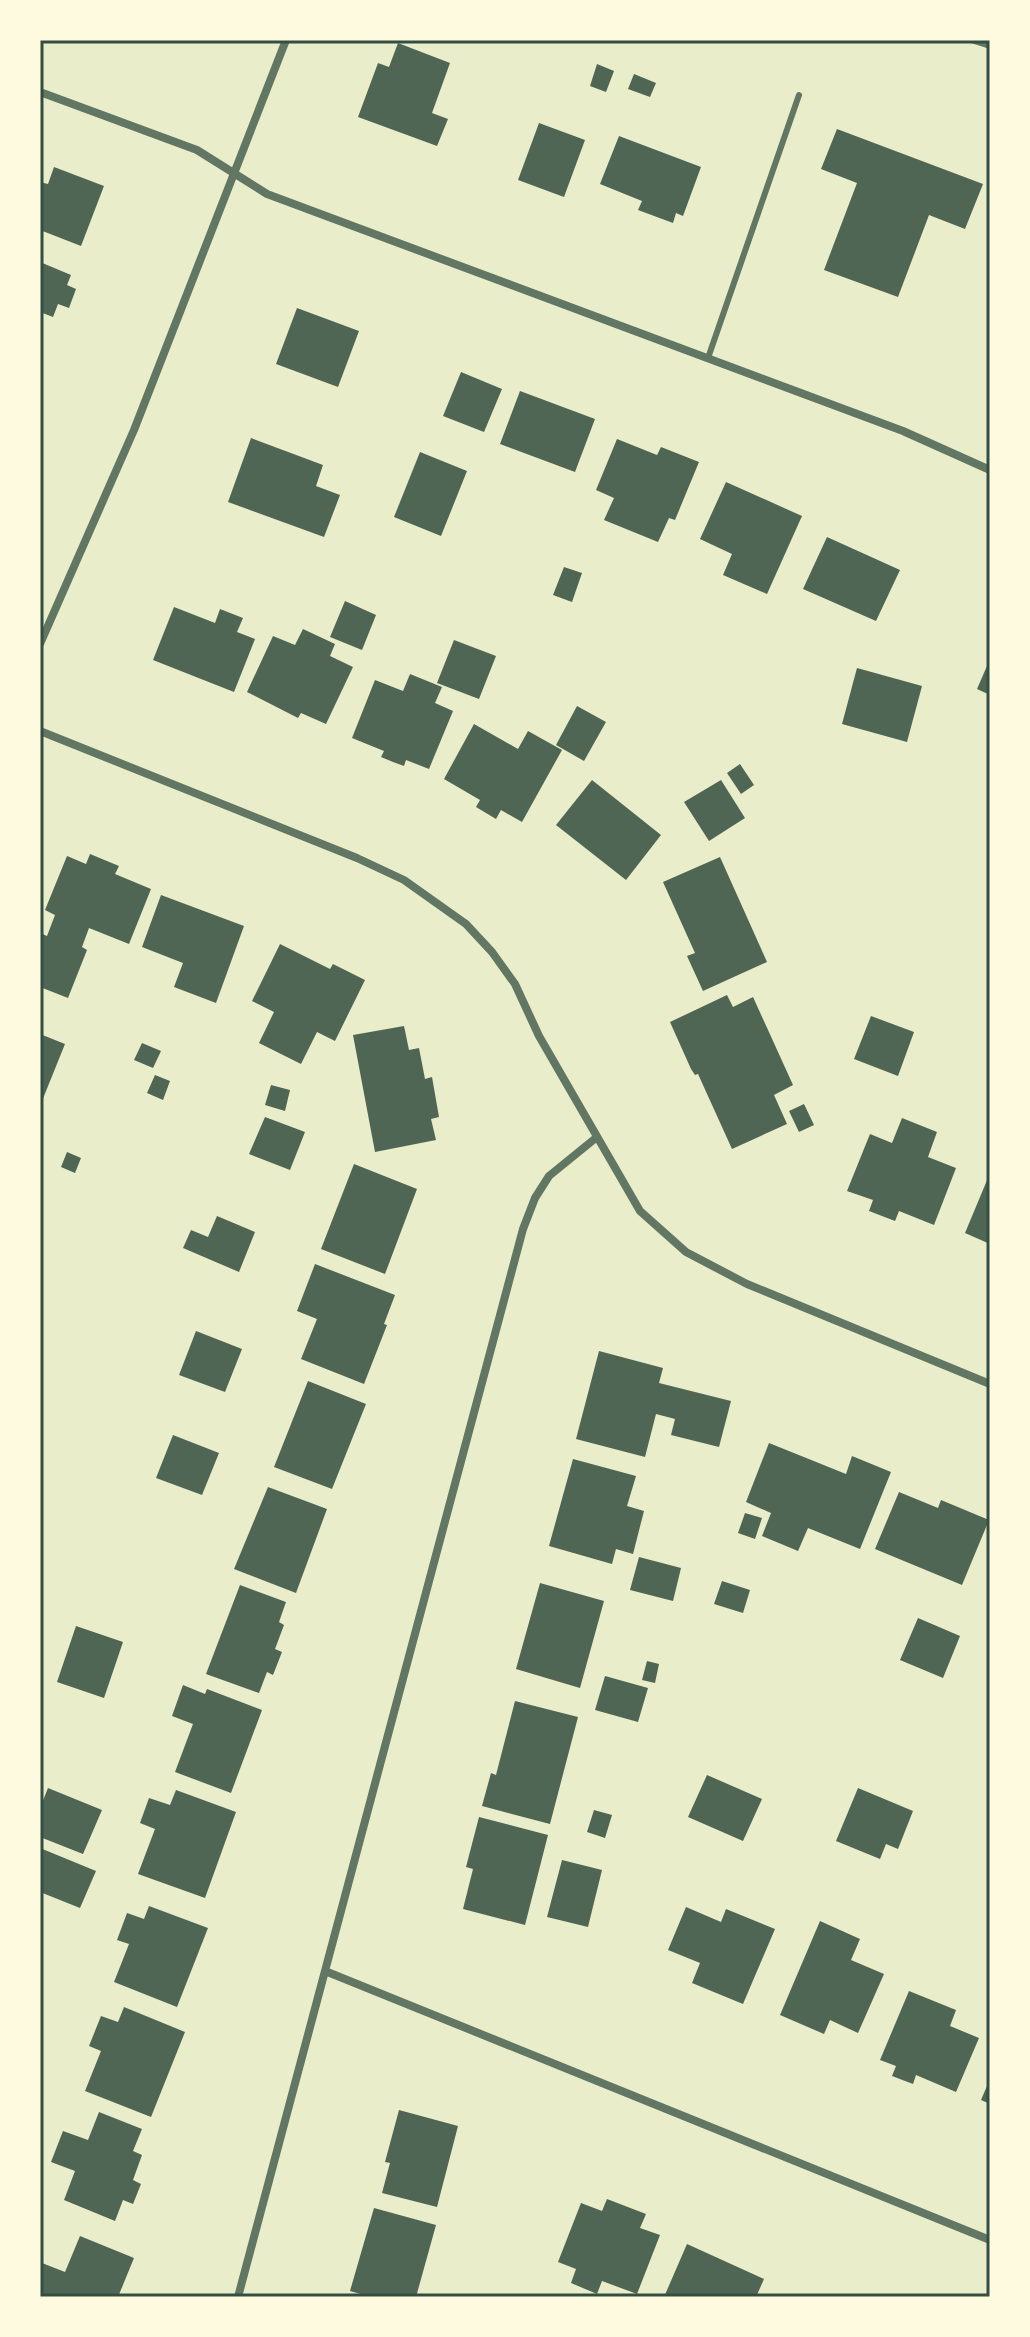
<svg xmlns="http://www.w3.org/2000/svg" width="1030" height="2337" font-family="'Source Serif 4',serif">
  <style>
    .building { fill: #4f6655 }
    .lines { fill: none; stroke-linecap: round; stroke-linejoin: round }
    .service { stroke: #617663; stroke-width: 6 }
    .minor { stroke: #617663; stroke-width: 8 }
    .neatline { fill: none; stroke: #344e41; stroke-width: 3 }
  </style>
  <rect width="100%" height="100%" fill="#e9edc9"/>
  <path class="building" d="M398 43 450 63 432 113 448 119 437 146 358 117 378 63 389 67Z
    M597 64 614 71 606 92 590 86Z
    M634 74 656 83 650 97 628 89Z
    M539 123 585 140 564 197 518 180Z
    M837 129 983 184 965 229 929 215 898 297 824 270 857 183 821 169Z
    M619 136 701 167 683 216 676 213 673 223 638 210 642 201 600 184Z
    M54 167 104 186 81 246 40 230V182L48 184Z
    M40 262 71 275 67 285 76 289 69 308 58 304 53 317 40 312Z
    M297 308 359 331 338 387 276 364Z
    M461 372 502 389 484 432 443 416Z
    M520 391 595 419 575 472 500 444Z
    M251 438 323 465 316 486 340 495 324 537 228 502Z
    M617 439 657 455 661 447 699 462 675 520 669 518 658 542 604 520 614 498 596 490Z
    M420 452 467 471 441 536 394 517Z
    M726 482 802 516 767 594 723 575 732 554 700 539Z
    M827 537 900 570 876 621 803 589Z
    M564 567 582 573 572 602 553 595Z
    M345 601 376 615 362 650 330 637Z
    M174 607 215 623 220 609 243 618 237 632 255 639 234 692 153 660Z
    M303 629 335 644 330 656 353 667 326 724 301 713 298 718 247 692 273 636 295 645Z
    M454 640 496 656 479 699 437 683Z
    M990 659V695L977 689Z
    M857 668 922 686 907 742 842 724Z
    M410 674 442 687 435 703 453 711 429 769 406 760 404 766 393 762 381 757 384 751 352 738 375 680 403 691Z
    M577 706 606 722 584 761 556 745Z
    M474 724 518 749 528 731 562 750 522 822 501 810 496 819 476 807 480 800 444 779Z
    M740 764 754 785 741 794 727 773Z
    M592 780 661 835 626 880 556 825Z
    M721 780 745 818 709 841 684 802Z
    M90 854 119 866 115 874 151 889 129 944 89 928 82 947 87 950 68 998 40 987V933L47 936 55 915 45 910 67 856 86 864Z
    M720 857 767 962 703 991 687 956 695 953 663 882Z
    M161 895 244 926 216 1003 174 987 183 963 142 947Z
    M280 944 330 969 333 964 365 980 335 1041 317 1032 301 1064 259 1043 274 1012 252 1001Z
    M727 995 733 1007 753 997 793 1085 774 1095 787 1124 732 1149 698 1074 695 1075 691 1069 670 1022Z
    M871 1016 914 1032 898 1076 854 1059Z
    M404 1026 409 1050 419 1048 425 1079 432 1077 439 1117 431 1119 436 1140 375 1152 353 1035Z
    M40 1034 65 1044 40 1106Z
    M142 1043 161 1051 153 1068 134 1060Z
    M155 1075 170 1081 163 1100 147 1093Z
    M271 1085 290 1090 285 1111 265 1105Z
    M804 1104 814 1125 799 1132 789 1111Z
    M265 1117 305 1132 290 1170 249 1154Z
    M902 1118 937 1132 928 1157 956 1168 934 1225 899 1211 895 1221 869 1211 873 1200 847 1191 870 1134 892 1143Z
    M67 1152 81 1158 75 1173 61 1167Z
    M354 1164 417 1189 385 1274 321 1249Z
    M990 1173V1244L965 1233Z
    M217 1216 255 1232 239 1272 183 1248 191 1230 208 1237Z
    M315 1264 395 1295 384 1324 387 1325 364 1384 301 1359 317 1319 297 1311Z
    M196 1331 242 1349 225 1392 179 1375Z
    M599 1351 663 1368 659 1383 731 1401 719 1447 671 1435 675 1419 656 1414 645 1457 576 1439Z
    M308 1381 366 1404 332 1489 274 1467Z
    M173 1435 219 1453 202 1495 156 1478Z
    M769 1443 846 1474 852 1456 891 1472 860 1549 808 1528 798 1551 762 1536 771 1513 746 1502Z
    M573 1459 636 1476 627 1506 644 1511 633 1554 616 1549 612 1564 549 1546Z
    M268 1487 327 1509 296 1593 234 1569Z
    M899 1492 938 1508 941 1500 989 1520 962 1585 875 1549Z
    M745 1513 762 1518 755 1539 738 1533Z
    M639 1557 681 1568 673 1601 630 1590Z
    M722 1581 750 1590 743 1613 714 1604Z
    M540 1583 604 1601 580 1688 516 1669Z
    M240 1585 286 1602 279 1622 284 1625 275 1649 282 1652 273 1675 267 1672 259 1693 206 1674Z
    M918 1618 960 1636 943 1678 900 1660Z
    M76 1626 123 1642 104 1698 57 1682Z
    M647 1661 659 1664 655 1683 642 1680Z
    M605 1676 648 1688 638 1722 595 1710Z
    M183 1685 205 1694 207 1689 262 1710 231 1793 175 1772 193 1724 172 1716Z
    M515 1701 578 1717 550 1824 482 1806 491 1773 496 1775Z
    M707 1775 762 1799 743 1841 688 1817Z
    M48 1788 102 1810 83 1854 40 1837V1808Z
    M858 1788 913 1811 898 1849 886 1844 880 1859 836 1841Z
    M176 1790 236 1812 205 1898 138 1874 155 1829 140 1823 149 1798 170 1805Z
    M594 1810 612 1815 605 1838 587 1832Z
    M479 1817 548 1835 525 1925 463 1909 473 1869 466 1867Z
    M40 1848 96 1871 80 1908 40 1892Z
    M562 1860 602 1870 588 1927 547 1917Z
    M149 1906 208 1928 177 2007 114 1982 129 1944 117 1940 127 1913 144 1919Z
    M686 1907 721 1922 726 1909 775 1929 743 2004 692 1983 700 1963 668 1950Z
    M820 1921 860 1939 851 1960 884 1974 858 2033 830 2020 824 2034 780 2015Z
    M909 1991 956 2010 950 2026 979 2038 956 2092 916 2075 913 2084 892 2076 896 2066 880 2060Z
    M124 2007 185 2032 151 2117 85 2091 101 2051 89 2046 101 2016 118 2022Z
    M990 2079V2104L981 2100Z
    M399 2110 458 2126 437 2207 382 2193 390 2163 385 2162Z
    M99 2112 142 2129 133 2151 142 2155 133 2180 141 2184 133 2204 123 2200 115 2221 64 2200 75 2171 51 2162 63 2131 88 2140Z
    M607 2199 646 2214 640 2228 660 2235 637 2294 602 2281 597 2294 571 2283 576 2269 558 2262 581 2203 602 2211Z
    M374 2208 436 2225 416 2297H371L350 2291Z
    M80 2236 134 2258 118 2297H40L42 2263 65 2272Z
    M687 2244 764 2279 756 2297H664Z"/>
  <g class="lines">
    <path class="service" d="M971 40 990 46
      M708 358 799 95"/>
    <path class="minor" d="M40 92 197 150 267 194 903 431 990 470
      M40 644 134 430 286 40
      M40 731 357 858 404 880 466 924 492 952 515 984 539 1036 640 1211 686 1252 747 1284 990 1384
      M325 1971 990 2240
      M238 2297 523 1229 535 1198 549 1176 597 1137"/>
  </g>
  <rect width="1030" height="2337" fill="none" stroke="#fefae0" stroke-width="84"/>
  <rect x="42" y="42" width="946" height="2253" class="neatline"/>
</svg>
